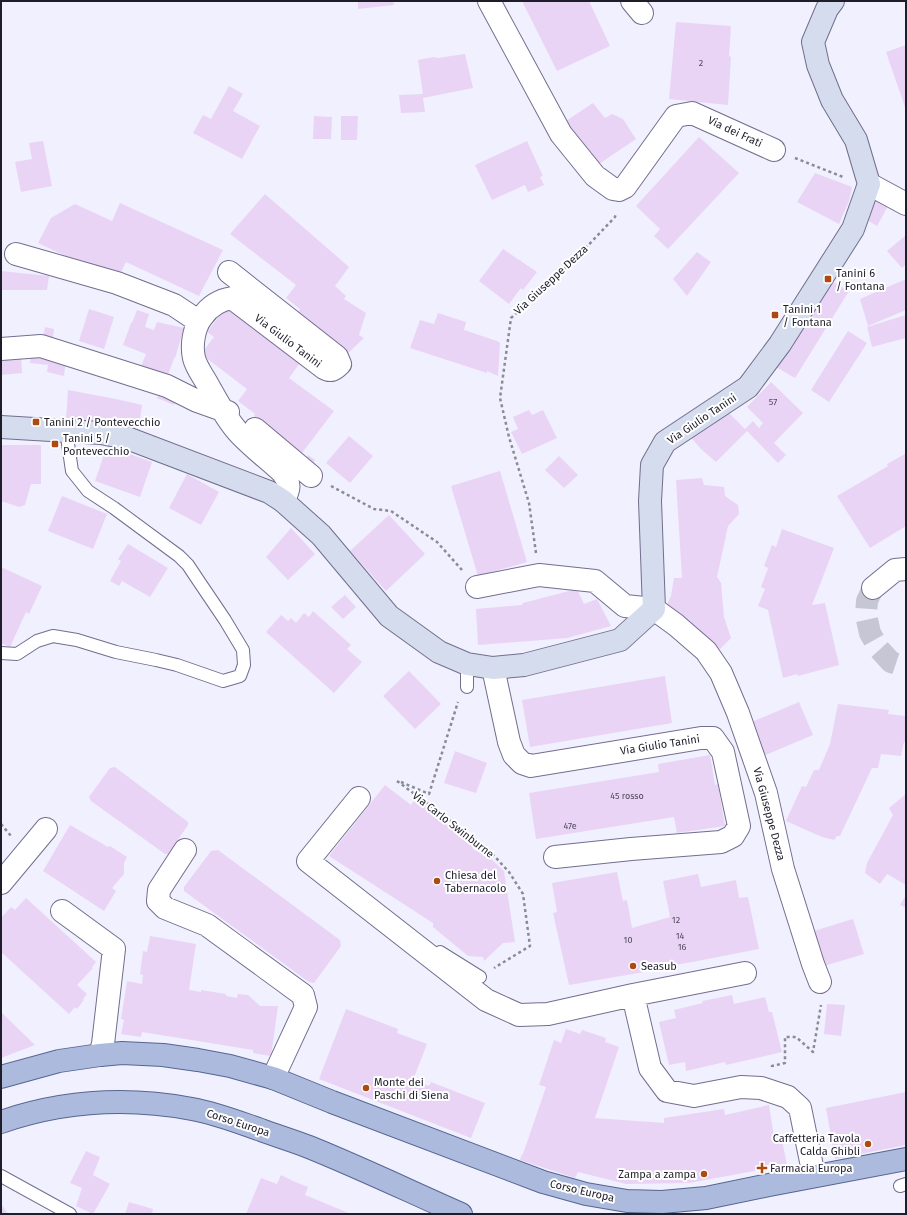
<svg xmlns="http://www.w3.org/2000/svg" width="907" height="1215" font-family="'Fira Sans',sans-serif">
  <style>
    .building { fill: #e9d4f5 }
    .lines { fill: none; stroke-linecap: round; stroke-linejoin: round }
    .street-tunnel { stroke: #c7c6d4; stroke-width: 22; stroke-dasharray: 22 11; stroke-linecap: butt }
    .lane-casing { stroke: #726e8e; stroke-width: 14 }
    .street-casing { stroke: #726e8e; stroke-width: 24 }
    .secondary-casing { stroke: #726e8e; stroke-width: 24 }
    .primary-casing { stroke: #566591; stroke-width: 24 }
    .path { stroke: #8b8a97; stroke-width: 2.5; stroke-dasharray: 3 3; stroke-linecap: butt }
    .lane { stroke: #fff; stroke-width: 12 }
    .street { stroke: #fff; stroke-width: 22 }
    .secondary { stroke: #d5dcee; stroke-width: 22 }
    .primary { stroke: #acbade; stroke-width: 22 }
    .poi-dot { fill: #ad4a11; stroke: #fff; stroke-width: 1.5 }
    .labels { text-anchor: middle; dominant-baseline: central; stroke-width: 4; stroke-linejoin: round; paint-order: stroke }
    .number-label { font-size: 9px; fill: #524b5d }
    .street-label { font-size: 11px; fill: #1f1d2a; stroke: #fff }
    .poi-label { font-size: 11px; fill: #1f1d2a; stroke: #fff; text-anchor: start }
  </style>
  <rect width="100%" height="100%" fill="#f1f0fe"/>
  <path class="building" d="M358 1H393L394 5 358 9Z
    M522 1H589L610 46 557 71Z
    M676 22 731 26 729 56 731 57 728 105 669 99Z
    M906 45V110L886 52Z
    M465 54 473 88 423 98 425 112 401 113 399 95 423 94 418 60 434 57 437 58Z
    M229 86 243 94 233 111 260 126 242 159 193 133 203 115 211 119Z
    M593 103 605 118 612 114 623 119 636 139 596 166 566 121Z
    M314 116 332 117 331 139H313Z
    M341 116H358L357 140H341Z
    M699 137 739 173 668 249 654 236 660 229 636 206Z
    M43 141 52 186 21 192 15 162 32 159 29 143Z
    M527 141 543 176 540 177 544 185 528 192 525 185 492 200 475 165Z
    M815 173 852 187 849 201 839 224 797 202Z
    M265 194 349 267 335 286 346 296 344 299 366 313 359 335 364 338 345 356 294 317 300 309 286 298 296 285 230 234Z
    M872 199 889 204 877 226 864 218Z
    M120 203 223 250 199 296 126 262 120 274 103 267 100 272 38 243 51 218 75 204 112 221Z
    M906 235V264L902 268 887 251Z
    M503 249 537 272 523 290 521 288 509 304 479 281Z
    M697 252 711 262 687 296 673 279Z
    M1 271 49 276 47 290H1Z
    M906 279V310L868 326 860 299Z
    M830 280 849 291 795 378 776 367Z
    M229 304 302 360 289 378 334 411 302 453 254 416 255 414 238 401 247 389 201 354 214 337 207 332Z
    M89 309 114 317 104 349 79 341Z
    M137 310 149 314 145 327 154 330 157 322 184 328 175 358H174L166 381 139 371 146 354 123 345 131 323H132Z
    M438 313 466 322 464 330 497 341 500 343 498 376 487 371V373L410 348 420 320 434 324Z
    M906 315V338L872 347 867 327Z
    M45 327 54 329 52 346 42 344Z
    M848 331 867 343 829 402 811 390Z
    M21 353 22 373 1 375V354Z
    M31 354 66 358 64 376 47 372 48 365 30 363Z
    M771 382 803 413 774 443 786 455 778 463 747 431 716 462 701 449 688 434 725 409 745 429 753 421 759 428 763 423 747 407Z
    M161 388 178 395 174 405 157 398Z
    M68 390 116 399 142 405 139 427 66 419Z
    M529 410 532 415 543 410 557 438 522 454 511 432 518 429 513 417Z
    M349 436 373 456 350 483 326 463Z
    M1 445H41V484H31L25 505 19 507 1 501Z
    M107 446 152 462 140 497 95 481Z
    M905 454 906 456V526L870 548 837 496 888 466 887 464Z
    M308 455 315 460 309 468 303 464Z
    M559 456 578 475 564 488 545 470Z
    M500 471 527 562 478 576 451 486Z
    M187 474 219 492 201 525 169 508Z
    M702 478 704 485 724 487 725 496 738 505 739 514 728 526 717 577 721 583 724 617 731 638 720 649 666 606 671 596 674 578H682L676 480Z
    M62 496 107 514 93 549 48 531Z
    M389 515 425 554 386 591 350 551Z
    M291 528 315 554 288 580 266 557Z
    M782 529 834 548 812 605 825 603 839 665 798 676 797 674 783 678 768 610 758 606 765 589 761 587 768 568 764 566 772 545 776 547Z
    M128 544 168 568 150 597 122 581 119 586 110 581 121 561 118 559Z
    M1 567 42 586 29 614 26 612 10 647 1 643Z
    M577 589 584 604 597 599 611 626 567 638 478 645 476 609 522 605 523 603Z
    M345 595 356 607 343 619 331 607Z
    M313 611 351 645 347 649 362 662 334 693 266 632 281 615 288 621 291 618 296 623 304 613 309 617Z
    M409 671 441 704 415 729 383 696Z
    M665 676 672 723 530 747 522 700Z
    M799 702 813 735 761 757 747 724Z
    M838 704 889 710 888 714 906 716V742H904L901 756 881 754 878 768H872L840 836H837L834 840 822 837 786 821 802 786 806 787 814 770H819L830 744Z
    M455 751 487 763 476 793 444 783Z
    M710 755 715 785 718 784 725 826 677 833 674 817 536 839 529 793 659 772 658 764Z
    M115 767 188 822V825L168 854H165L91 801 89 797 110 768Z
    M385 785 411 805 416 798 441 817 473 845V849L491 859 504 871 515 942 503 943 484 961 483 957 468 956 433 927V923L329 856Z
    M906 794V885L887 874 880 884 865 873 867 863 893 815 889 808Z
    M70 825 108 847 110 846 127 857 124 863V874L112 888 116 891 104 911 43 871Z
    M218 850 340 940 341 946 314 983 309 982 184 891V887L211 851Z
    M617 872 623 901 627 900 632 928 670 917 663 881 698 874 701 887 736 880 739 898 748 897 759 949 687 963 643 970 644 972 569 985 553 913 557 912 552 883Z
    M906 895V908L900 905Z
    M26 898 96 962 92 967 93 968 77 985 87 994 83 999 84 1000 77 1009 75 1007 69 1014 1 952V918L11 907 15 910Z
    M853 919 864 954 824 966 814 931Z
    M150 936 196 944 189 990 201 992V990L226 994V996L237 998 238 994 248 995 260 1006H278L271 1056 253 1053V1050L142 1032 141 1037 121 1034 124 1020 121 1019 127 981 142 984 143 975 140 974 143 951 147 952Z
    M732 995 734 1004 765 997 769 1012H772L782 1052 726 1065 725 1062 686 1071 685 1062 669 1065 659 1022 676 1018 674 1010 703 1003 702 1001Z
    M827 1004 845 1005 841 1036 824 1034Z
    M346 1009 398 1029 397 1033 427 1044 413 1080 429 1086 431 1082 485 1103 471 1138 319 1079Z
    M1 1012 35 1045 1 1058Z
    M566 1029 580 1034 582 1030 606 1038 605 1042 619 1047 595 1118 664 1123V1118L724 1109 725 1115 769 1105 774 1137 781 1135 787 1165 689 1183 626 1184 578 1172 575 1178 520 1160 522 1154H523L546 1087 539 1085 554 1040 561 1043Z
    M906 1092V1145L835 1159 826 1108Z
    M86 1151 100 1157 93 1175 110 1184 93 1214 76 1206 82 1188 70 1183Z
    M281 1175 293 1181 308 1187 305 1195 351 1214H246L261 1178 277 1184Z
    M129 1202 153 1209 152 1214H125Z
    M1 1204 8 1214H1Z"/>
  <g class="lines">
    <path class="street-tunnel" d="M873 588 867 601 866 615 870 633 879 649 891 662 906 667"/>
    <defs>
      <path id="lane" d="M1 653 17 654 37 641 53 636 77 640 116 652 156 660 177 665 223 681 240 676 244 665 243 650 225 620 198 580 188 565 179 556 114 508 88 491 72 471 66 430
        M467 664V687
        M440 952 480 977
        M1 1176 70 1214
        M900 1186 906 1184"/>
      <path id="street" d="M489 1 561 134 595 176 613 189 619 190 625 187 676 116 692 113 774 150
        M632 1 642 13
        M869 184 906 204
        M16 254 117 283 174 305 198 321
        M229 272 337 357 340 364C334 370 331 372 324 368L232 298C219 300 209 307 202 317 194 327 191 345 194 358 196 367 203 376 208 385 217 401 226 419 239 433 252 447 268 459 282 472 291 484 290 489 283 501
        M1 349 41 346 167 386 197 401 228 412
        M255 429 311 476
        M477 587 539 575 595 581 625 606 654 609 676 625 706 651 721 673 738 713 766 793 783 869 813 964 820 982
        M873 588 895 570 906 569
        M493 668 509 742 514 755 522 763 531 766 701 738H713L723 752 739 826 733 836 721 842 631 849 555 857
        M359 798 308 861 486 1000 519 1015 548 1014 633 995
        M185 850 159 890 158 901 165 908 207 925 303 995 306 1007 273 1078
        M1 883 46 829
        M62 911 114 949 103 1044 100 1055
        M745 973 633 995 650 1068 667 1091 694 1096 741 1087 761 1088 788 1097 800 1108 814 1176"/>
      <path id="secondary" d="M1 427 101 433 127 438 269 492 283 501 321 535 389 616 439 652 467 664 493 668 524 665 620 640 654 609 650 501 652 465 665 442 748 387 780 344 853 229 869 184 856 140 832 100 818 65 813 42 827 9 833 1"/>
      <path id="primary" d="M1 1077 59 1061 100 1055 122 1053 163 1055 198 1060 230 1066 273 1078 332 1102 543 1182 586 1194 627 1201 662 1202 706 1198 769 1185 906 1159
        M1 1122C62 1101 128 1097 192 1109 215 1113 238 1122 261 1130 277 1136 294 1141 309 1147 361 1168 411 1192 461 1214"/>
    </defs>
    <use href="#lane" class="lane-casing"/>
    <use href="#street" class="street-casing"/>
    <use href="#secondary" class="secondary-casing"/>
    <use href="#primary" class="primary-casing"/>
    <path class="path" d="M795 158 843 177
      M331 486 374 509 391 511 437 542 462 570
      M536 553 529 503 509 437 500 398 511 318 578 256 615 217 616 213
      M397 781 486 847 509 872 523 894 530 946 494 968
      M401 782 429 794 458 702
      M1 824 11 836
      M772 1067V1066L785 1063V1037H796L813 1052 821 1005"/>
    <use href="#lane" class="lane"/>
    <use href="#street" class="street"/>
    <use href="#secondary" class="secondary"/>
    <use href="#primary" class="primary"/>
  </g>
  <g class="poi-dot">
    <rect x="824" y="275" width="8" height="8" rx="2"/>
    <rect x="771" y="311" width="8" height="8" rx="2"/>
    <rect x="32" y="418" width="8" height="8" rx="2"/>
    <rect x="51" y="440" width="8" height="8" rx="2"/>
    <circle cx="437" cy="881" r="4"/>
    <circle cx="633" cy="966" r="4"/>
    <circle cx="366" cy="1088" r="4"/>
    <circle cx="868" cy="1144" r="4"/>
    <path d="M760 1162h4v4h4v4h-4v4h-4v-4h-4v-4h4z"/>
    <circle cx="704" cy="1174" r="4"/>
  </g>
  <g class="labels">
    <g class="number-label">
      <text x="701" y="63">2</text>
      <text x="773" y="402">57</text>
      <text x="627" y="796">45 rosso</text>
      <text x="570" y="826">47e</text>
      <text x="676" y="920">12</text>
      <text x="680" y="936">14</text>
      <text x="628" y="940">10</text>
      <text x="682" y="947">16</text>
    </g>
    <g class="street-label">
      <text transform="translate(735 132) rotate(25)">Via dei Frati</text>
      <text transform="translate(551 280) rotate(-43)">Via Giuseppe Dezza</text>
      <text transform="translate(288 341) rotate(37)">Via Giulio Tanini</text>
      <text transform="translate(702 419) rotate(-34)">Via Giulio Tanini</text>
      <text transform="translate(660 745) rotate(-9)">Via Giulio Tanini</text>
      <text transform="translate(769 814) rotate(75)">Via Giuseppe Dezza</text>
      <text transform="translate(453 825) rotate(38)">Via Carlo Swinburne</text>
      <text transform="translate(238 1123) rotate(18)">Corso Europa</text>
      <text transform="translate(582 1191) rotate(13)">Corso Europa</text>
    </g>
    <g class="poi-label">
      <text x="836" y="273">Tanini 6<tspan x="836" dy="13">/ Fontana</tspan></text>
      <text x="783" y="309">Tanini 1<tspan x="783" dy="13">/ Fontana</tspan></text>
      <text x="44" y="422">Tanini 2 / Pontevecchio</text>
      <text x="63" y="438">Tanini 5 /<tspan x="63" dy="13">Pontevecchio</tspan></text>
      <text x="445" y="875">Chiesa del<tspan x="445" dy="13">Tabernacolo</tspan></text>
      <text x="641" y="966">Seasub</text>
      <text x="374" y="1082">Monte dei<tspan x="374" dy="13">Paschi di Siena</tspan></text>
      <text x="860" y="1138" text-anchor="end">Caffetteria Tavola<tspan x="860" dy="13">Calda Ghibli</tspan></text>
      <text x="770" y="1168">Farmacia Europa</text>
      <text x="696" y="1174" text-anchor="end">Zampa a zampa</text>
    </g>
  </g>
  <rect width="907" height="1215" fill="none" stroke="#1f1d2a" stroke-width="4"/>
</svg>
